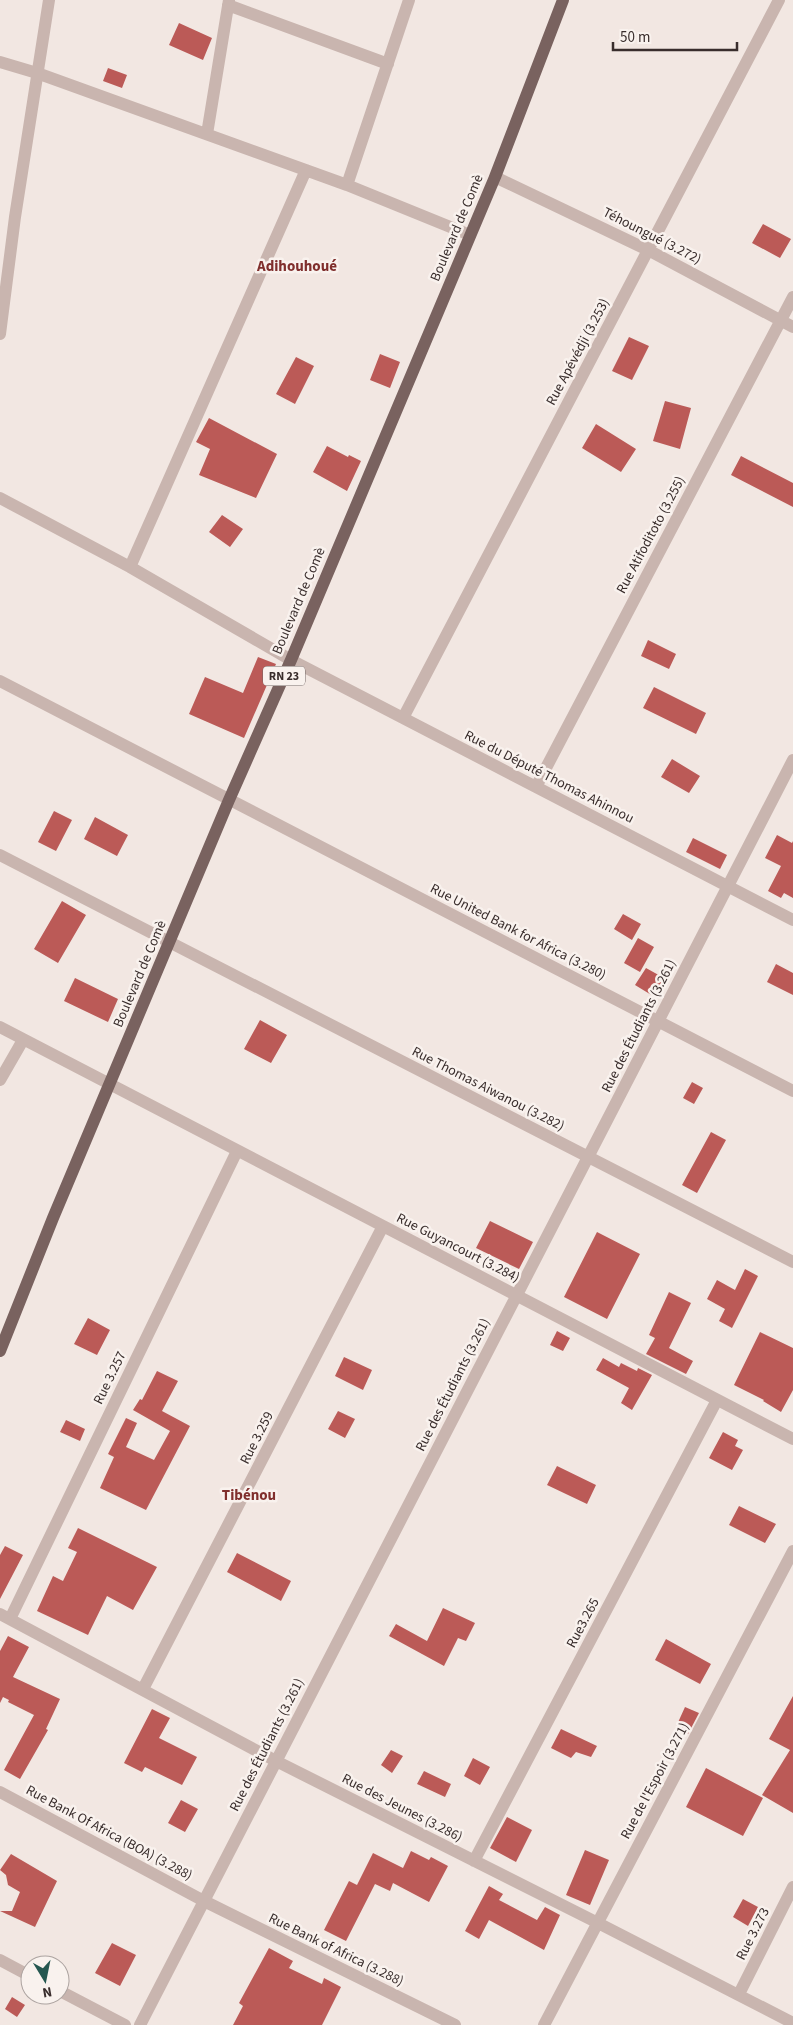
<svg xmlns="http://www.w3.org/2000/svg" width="793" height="2025" font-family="'Source Sans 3',sans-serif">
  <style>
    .building { fill: #bb5a57 }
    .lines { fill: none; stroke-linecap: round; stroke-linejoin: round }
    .minor { stroke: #c9b5af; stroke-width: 12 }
    .primary { stroke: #79625f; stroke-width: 12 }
    .labels { text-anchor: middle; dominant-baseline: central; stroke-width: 5; stroke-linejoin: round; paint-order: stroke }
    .shield { fill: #f9f2ee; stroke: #736866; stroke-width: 1 }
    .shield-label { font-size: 12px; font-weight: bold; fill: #392d2c }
    .street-label { font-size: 14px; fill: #392d2c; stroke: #f9f2ee }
    .neighbourhood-label { font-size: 15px; font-weight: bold; fill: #802f2d; stroke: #f9f2ee }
  </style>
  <rect width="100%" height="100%" fill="#f2e7e2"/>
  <path class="building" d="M179 23 212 38 203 60 169 45Z
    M108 68 127 75 122 88 103 81Z
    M763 224 791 239 780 258 752 243Z
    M629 337 649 346 632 380 612 371Z
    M380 354 400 362 390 388 370 380Z
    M296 357 314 366 295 404 276 394Z
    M665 401 691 408 680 449 653 441Z
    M209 418 277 454 256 498 199 475 210 449 196 442Z
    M596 424 636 449 621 472 582 448Z
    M327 446 348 457 349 455 361 461 347 491 313 472Z
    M741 456 793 483V507L731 475Z
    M222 515 243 529 230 547 209 532Z
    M648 640 676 654 669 669 641 656Z
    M258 657 276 664 244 738 189 714 205 677 243 693Z
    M654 687 706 713 696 734 643 708Z
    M672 759 700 776 689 793 661 777Z
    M54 811 72 820 56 851 38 842Z
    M95 817 128 835 117 856 84 839Z
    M777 835 792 843 793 841V898L784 893 781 898 768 891 781 866 765 858Z
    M693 838 727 855 720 869 686 852Z
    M62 901 86 915 58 963 34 949Z
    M623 914 641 924 632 940 614 929Z
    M638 938 654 947 640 972 624 963Z
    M776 964 793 973V995L767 982Z
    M646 968 664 978 653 996 635 985Z
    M75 978 118 999 108 1022 64 1001Z
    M260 1020 287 1035 271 1063 244 1049Z
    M692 1082 703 1088 694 1104 683 1098Z
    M711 1132 726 1140 697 1193 682 1185Z
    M490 1221 533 1242 519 1269 476 1248Z
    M597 1232 640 1254 607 1319 564 1297Z
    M745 1269 758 1276 732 1328 719 1321 725 1309 707 1299 717 1280 735 1290Z
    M669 1292 691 1303 669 1348 693 1361 686 1374 646 1354 655 1338 649 1335Z
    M88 1318 110 1330 97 1355 74 1344Z
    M557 1331 570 1338 563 1351 550 1345Z
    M760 1332 793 1348V1390L781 1412 763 1401 764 1400 734 1385Z
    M344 1357 372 1370 363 1390 335 1376Z
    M603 1358 619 1367 621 1363 637 1371 638 1368 652 1375 632 1410 621 1403 629 1388 596 1370Z
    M157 1371 178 1381 162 1411 190 1426 146 1510 100 1488 114 1457 108 1454 126 1418 137 1423 126 1447 154 1460 170 1431 133 1410 140 1399 142 1400Z
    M338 1411 355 1419 345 1438 328 1429Z
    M66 1420 85 1429 80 1441 60 1432Z
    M723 1432 738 1440 735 1446 743 1450 732 1470 709 1458Z
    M557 1466 596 1485 587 1504 547 1485Z
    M739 1506 776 1524 765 1543 729 1525Z
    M78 1528 157 1567 133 1610 107 1596 88 1635 37 1611 53 1576 63 1581 77 1552 68 1548Z
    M5 1546 23 1555 0 1599V1555Z
    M237 1553 291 1581 281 1601 227 1572Z
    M443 1608 475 1623 466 1641 458 1638 444 1666 389 1636 396 1624 427 1641Z
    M8 1636 29 1647 13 1677 60 1699 46 1729 48 1730 20 1779 4 1770 34 1715 8 1702 9 1700 3 1697 0 1703V1651Z
    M666 1639 711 1664 700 1684 655 1660Z
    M793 1696V1813L762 1795 790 1750 769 1739Z
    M685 1707 699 1713 688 1734 675 1729Z
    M152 1709 170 1718 159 1738 197 1757 182 1785 145 1767 142 1772 124 1763Z
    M561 1729 597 1746 591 1757 576 1752 571 1758 551 1748Z
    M391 1750 403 1756 392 1773 381 1765Z
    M473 1758 490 1767 480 1785 464 1776Z
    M706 1768 763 1798 743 1836 686 1807Z
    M424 1771 451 1784 445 1797 417 1784Z
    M181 1800 198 1809 185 1832 168 1823Z
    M507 1817 532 1830 516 1862 490 1848Z
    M585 1850 609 1860 590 1905 566 1895Z
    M411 1851 429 1860 431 1857 448 1866 429 1902 393 1883 390 1891 375 1884 346 1941 324 1930 349 1881 357 1885 373 1853 403 1868Z
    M11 1854 57 1881 35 1927 0 1911H12L20 1892 8 1885 6 1875 0 1870Z
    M489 1886 503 1894 499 1900 537 1920 545 1907 560 1915 544 1950 489 1920 479 1939 465 1931Z
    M743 1899 758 1907 748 1926 733 1917Z
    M112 1943 136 1955 120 1986 95 1973Z
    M269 1948 293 1961 289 1968 322 1984 324 1978 341 1987 322 2025H233L243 2006 239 2003Z
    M12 1997 25 2005 17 2017 5 2009Z"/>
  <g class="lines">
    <path class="minor" d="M228 5 388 64
      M0 62 37 73 347 185 470 235
      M207 134 229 0
      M495 177 648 250 793 327
      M347 185 409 0
      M0 334 15 217 49 0
      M0 498 130 567 291 660 793 920
      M130 567 306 170
      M0 681 793 1091
      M403 718 779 0
      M536 787 793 297
      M0 855 793 1262
      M0 1027 793 1439
      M0 1080 23 1040
      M0 1614 276 1761 598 1923 793 2023
      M10 1619 237 1151
      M143 1689 383 1226
      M0 1792 204 1901 455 2025
      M474 1861 717 1400
      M0 1960 30 1976
      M60 1991 125 2025
      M739 1994 793 1887
      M140 2025 793 760
      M544 2025 793 1551"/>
    <path class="primary" d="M0 1351 53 1218 229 800 291 660 495 177 563 0"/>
  </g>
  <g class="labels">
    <rect class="shield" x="263" y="666.5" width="42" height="19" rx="4"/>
    <g class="shield-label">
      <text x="284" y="676">RN 23</text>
    </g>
    <g class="street-label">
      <text transform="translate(457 228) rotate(-67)">Boulevard de Comè</text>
      <text transform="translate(652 236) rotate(27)">Téhoungué (3.272)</text>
      <text transform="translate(578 352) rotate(-62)">Rue Apévédji (3.253)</text>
      <text transform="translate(651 535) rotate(-62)">Rue Atifoditoto (3.255)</text>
      <text transform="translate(299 601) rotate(-67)">Boulevard de Comè</text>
      <text transform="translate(549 777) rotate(27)">Rue du Député Thomas Ahinnou</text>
      <text transform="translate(518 932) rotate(27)">Rue United Bank for Africa (3.280)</text>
      <text transform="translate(140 974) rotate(-67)">Boulevard de Comè</text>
      <text transform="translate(639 1026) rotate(-63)">Rue des Étudiants (3.261)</text>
      <text transform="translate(488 1089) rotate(27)">Rue Thomas Aiwanou (3.282)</text>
      <text transform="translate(458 1248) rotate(27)">Rue Guyancourt (3.284)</text>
      <text transform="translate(110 1378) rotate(-64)">Rue 3.257</text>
      <text transform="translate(453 1385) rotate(-63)">Rue des Étudiants (3.261)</text>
      <text transform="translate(257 1438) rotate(-63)">Rue 3.259</text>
      <text transform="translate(583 1623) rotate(-62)">Rue3.265</text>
      <text transform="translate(267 1745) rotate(-63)">Rue des Étudiants (3.261)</text>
      <text transform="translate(655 1781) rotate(-62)">Rue de l'Espoir (3.271)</text>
      <text transform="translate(402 1808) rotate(27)">Rue des Jeunes (3.286)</text>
      <text transform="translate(109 1833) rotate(28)">Rue Bank Of Africa (BOA) (3.288)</text>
      <text transform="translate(753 1934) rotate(-63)">Rue 3.273</text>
      <text transform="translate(336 1950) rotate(26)">Rue Bank of Africa (3.288)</text>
    </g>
    <g class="neighbourhood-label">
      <text x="297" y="266">Adihouhoué</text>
      <text x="249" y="1495">Tibénou</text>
    </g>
  </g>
  <g transform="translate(45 1980) rotate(170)"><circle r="24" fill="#f9f2ee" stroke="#aca3a0"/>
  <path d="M0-4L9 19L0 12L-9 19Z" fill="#255750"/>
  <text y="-8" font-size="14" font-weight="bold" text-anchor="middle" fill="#392d2c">N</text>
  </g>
  <path d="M613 42v8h124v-8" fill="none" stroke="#392d2c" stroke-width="2.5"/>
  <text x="620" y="42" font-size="15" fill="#392d2c" stroke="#f9f2ee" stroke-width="4" paint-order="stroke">50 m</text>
</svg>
